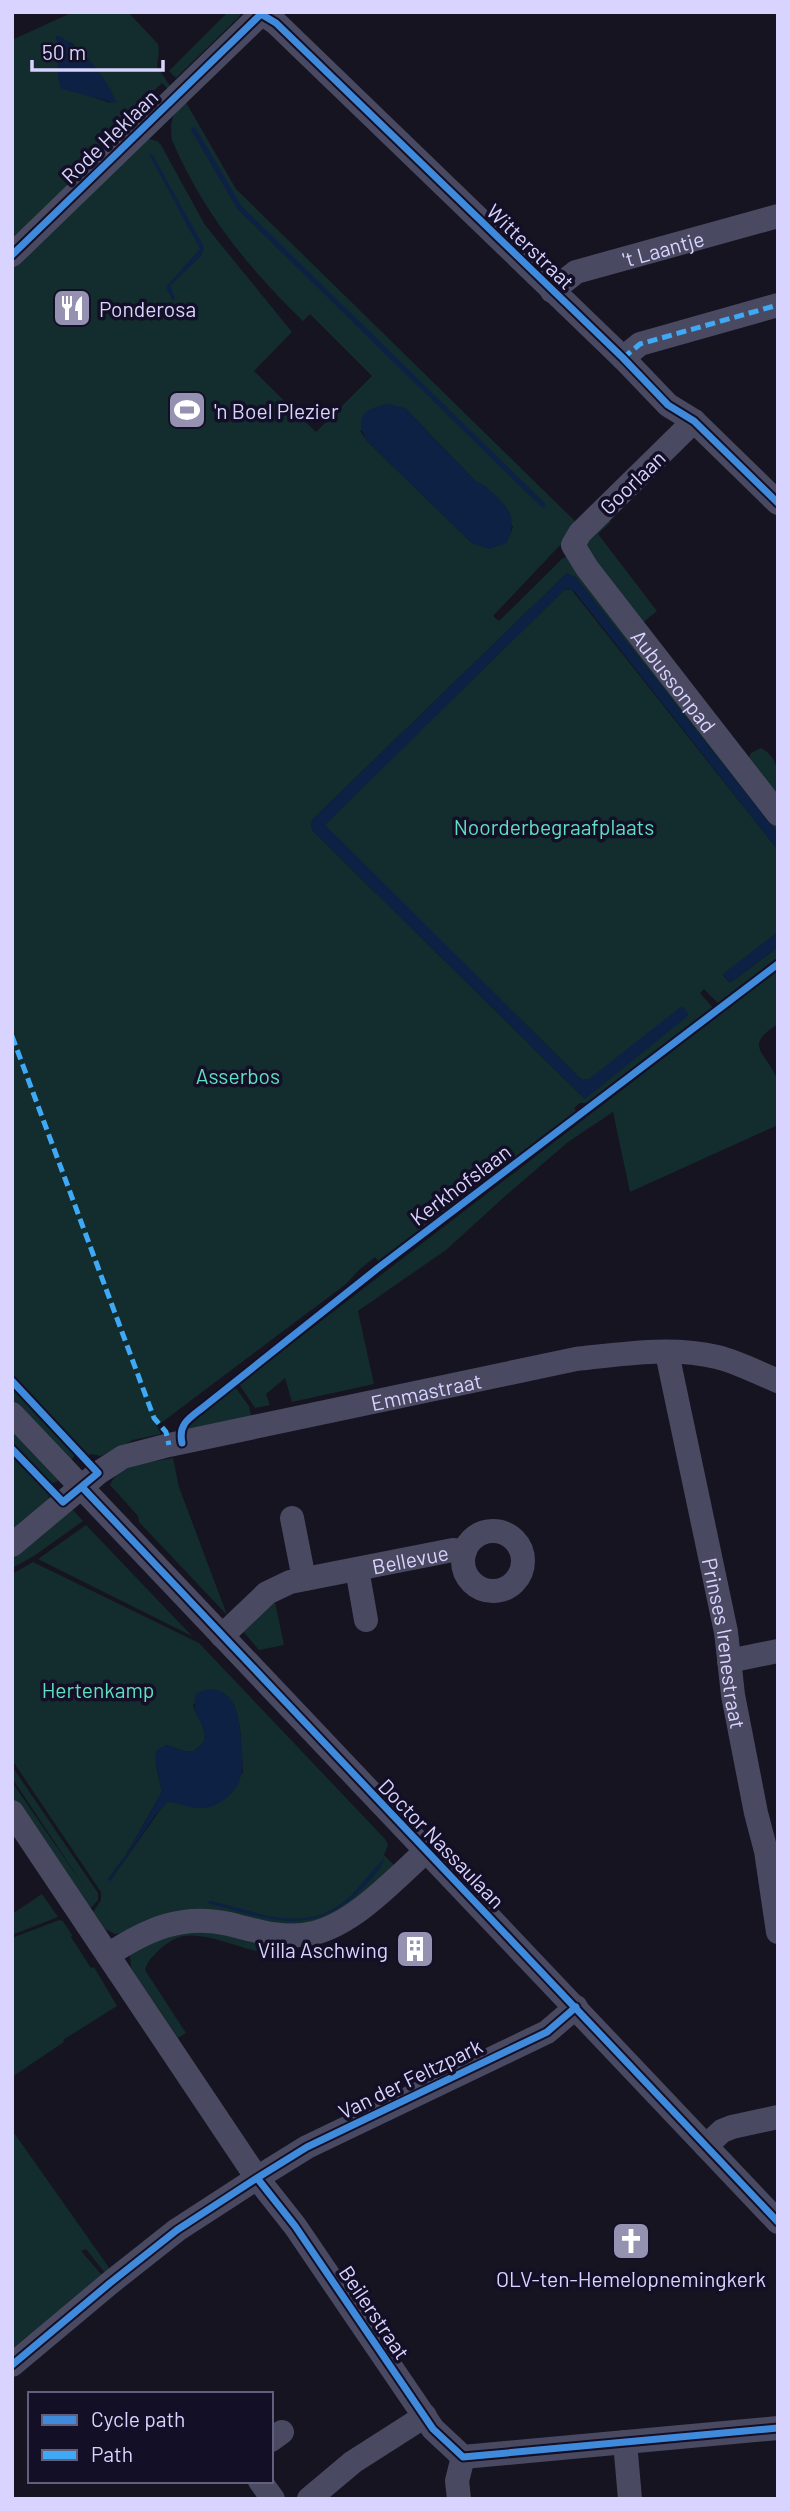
<svg xmlns="http://www.w3.org/2000/svg" width="790" height="2511" font-family="Barlow,sans-serif">
  <style>
    .green { fill: #132c2d; fill-rule: evenodd }
    .water { fill: #0d2144 }
    .lines { fill: none; stroke-linecap: round; stroke-linejoin: round }
    .stream { stroke: #0d2144; stroke-width: 5 }
    .minor { stroke: #4a4962; stroke-width: 24 }
    .quiet { stroke: #3fa9f5; stroke-width: 5; stroke-dasharray: 10 5; stroke-linecap: butt }
    .cycleway-casing { stroke: #130f26; stroke-width: 11 }
    .cycleway { stroke: #408adc; stroke-width: 7 }
    .labels { text-anchor: middle; dominant-baseline: central; stroke-width: 7; stroke-linejoin: round; paint-order: stroke }
    .street-label { font-size: 21px; fill: #d9d4ff; stroke: #130f26 }
    .poi-label { font-size: 21px; fill: #d9d4ff; stroke: #130f26; text-anchor: start }
    .park-label { font-size: 21px; fill: #5fe0c0; stroke: #130f26 }
  </style>
  <rect width="100%" height="100%" fill="#161421"/>
  <path class="green" d="M73 12H128L158 44 159 52 157 66 170 86V91L162 83 135 109 143 118 149 139 157 141 161 145 205 225 292 332 254 371 316 432 372 376 310 314 303 321C248 268 202 211 172 140 169 121 173 113 184 99L236 189 579 525 493 616 499 621 563 558 571 556 778 823V834L576 578 567 573 313 819 311 824 313 831 585 1099 589 1079 582 1080 325 827V824L564 590 571 589 778 850V932L723 975 730 983 778 947V958L718 1003 704 989 700 993 713 1008 589 1103H580L574 1108 577 1112 379 1262 375 1257 359 1270 346 1284 161 1423 159 1420 155 1423 161 1434 133 1440 101 1456 91 1454 87 1456 82 1451 75 1455 57 1482 52 1483 46 1478 40 1483 49 1494V1499L12 1536V40ZM56 36 73 44 111 103 80 93 59 47ZM405 408 476 482 513 527 506 543H472L368 442 360 431Z
    M228 12H241L239 17 176 78 169 71Z
    M605 516 611 522 598 534 657 611 642 623 580 543Z
    M761 748C781 759 778 778 778 798L749 758 751 753Z
    M778 970V1024C742 1047 766 1051 777 1079 781 1091 778 1112 778 1125L630 1192 613 1112 568 1142 502 1199 446 1250 358 1311 374 1384 292 1402 285 1378 266 1394 270 1405 255 1408 239 1384Z
    M235 1387 249 1406 252 1421 186 1433V1426Z
    M173 1458 179 1487 227 1615 139 1522 138 1516 110 1485C118 1464 153 1462 173 1458Z
    M72 1509 83 1521 34 1556 12 1568V1555Z
    M86 1525 192 1636 38 1559Z
    M33 1562 199 1643 385 1839 388 1845 384 1855 398 1869 331 1922 115 1934 105 1929 93 1912 101 1900V1892L12 1760V1574ZM193 1704H234L240 1728 243 1773 165 1803 110 1881 108 1879 126 1855 162 1792 156 1765V1753L166 1745 184 1751 193 1752 204 1742C208 1727 196 1718 193 1704Z
    M274 1597 284 1645 259 1650 241 1629Z
    M12 1766 98 1893V1900L91 1908 89 1905 85 1908 12 1800V1782L85 1888 12 1778Z
    M42 1894 58 1917 12 1935V1914Z
    M59 1920 63 1921 72 1935 71 1937 91 1968 94 1967 117 2006 63 2040 64 2042 12 2077V1938Z
    M177 1928 293 1941 296 1957C259 1959 213 1931 184 1936 174 1938 164 1945 157 1952 151 1958 147 1962 145 1970L186 2033 178 2038 131 1968 130 1955Z
    M12 2130 110 2269 105 2273 86 2249 81 2251 102 2275 12 2349Z"/>
  <path class="water" d="M56 36H59C86 52 103 73 116 101L115 103 62 89C54 76 60 53 56 36Z
    M149 154H152L204 247 202 255 170 286 175 298 173 301 166 287 200 249Z
    M388 404 405 408 476 482C484 483 488 489 494 494 512 511 517 521 506 543L489 549 472 543 368 442C353 420 363 408 388 404Z
    M567 573 576 578 778 834V850L575 592 569 588 564 590 325 825 582 1080 589 1079 682 1006 689 1015 585 1099 313 831 311 824 313 819Z
    M778 932V947L730 983 723 974Z
    M208 1689C237 1689 239 1718 241 1741 244 1766 245 1788 220 1802 216 1804 210 1808 205 1808 193 1810 180 1803 168 1802L156 1814 110 1881 108 1879 126 1855 162 1792 155 1758 157 1750 166 1745 184 1751 193 1752 204 1742C209 1721 187 1716 197 1693Z
    M384 1859C381 1870 368 1883 359 1892 309 1939 265 1918 208 1903L209 1901C252 1909 297 1934 339 1905 358 1893 368 1873 384 1859Z"/>
  <g class="lines">
    <path class="stream" d="M194 130 239 207 543 505"/>
    <g class="minor">
      <path d="M260 12 276 23 623 358 668 405 694 421 778 503"/>
      <path d="M12 255 261 14"/>
      <path id="s1" d="M552 291 576 272 778 216"/>
      <path d="M623 358 640 344 778 305"/>
      <path id="s2" d="M694 421 580 533 573 545 587 568 778 814"/>
      <path id="s3" d="M667 1353 726 1632 733 1695 756 1813 766 1851 778 1932"/>
      <path d="M12 1414 778 2222"/>
      <path d="M292 1518 304 1579"/>
      <circle cx="493" cy="1561" r="30"/>
      <path id="s4" d="M12 1545 98 1473 123 1457 169 1445 576 1359C622 1354 671 1346 717 1357 738 1362 758 1373 778 1381"/>
      <path d="M357 1569 366 1620"/>
      <path id="s5" d="M222 1636 267 1593 290 1582 453 1550 465 1551"/>
      <path d="M729 1661 778 1651"/>
      <path d="M12 1812 257 2178 295 2226 433 2429 463 2457 778 2428"/>
      <path d="M108 1955C146 1930 182 1913 229 1924 257 1931 284 1940 314 1933 355 1923 395 1879 426 1851"/>
      <path d="M706 2146 722 2131 732 2127 778 2117"/>
      <path d="M12 2365 110 2283 177 2230 257 2178 307 2147 547 2032 576 2007"/>
      <path d="M271 2440 282 2432"/>
      <path d="M625 2442 630 2499"/>
      <path d="M260 2481 273 2499"/>
      <path d="M309 2499 353 2462 425 2416"/>
      <path d="M459 2499 457 2481 463 2457"/>
    </g>
    <path class="quiet" d="M623 358 640 344 778 305
      M12 1036 154 1418 166 1432 169 1445"/>
    <defs>
      <path id="cycleway" d="M12 255 261 14 276 23 623 358 668 405 694 421 778 503
        M12 1381 98 1473 63 1502 12 1449
        M182 1443C178 1425 188 1419 201 1409L378 1268 778 964
        M82 1487 778 2222
        M257 2178 295 2226 433 2429 463 2457 778 2428
        M12 2365 110 2283 177 2230 257 2178 307 2147 547 2032 576 2007"/>
    </defs>
    <use href="#cycleway" class="cycleway-casing"/>
    <use href="#cycleway" class="cycleway"/>
  </g>
  <defs>
    <symbol id="restaurant-square" viewBox="-11 -11 22 22"><rect x="-9" y="-9" width="18" height="18" rx="4" fill="#9591b1" stroke="#130f26"/><path d="M-5-6h1v4h1v-4h1v4h1v-4h1v5L-1.5 .5V6h-2V.5L-5-1ZM5-6V6H3V1.5H1.5Q1.5-4 5-6Z" fill="#fff"/></symbol>
    <symbol id="stadium-square" viewBox="-11 -11 22 22"><rect x="-9" y="-9" width="18" height="18" rx="4" fill="#9591b1" stroke="#130f26"/><path d="M0-5a6.5 5 0 1 0 0 10a6.5 5 0 1 0 0-10ZM-3.5-1.8h7v3.6h-7Z" fill="#fff"/></symbol>
    <symbol id="building-square" viewBox="-11 -11 22 22"><rect x="-9" y="-9" width="18" height="18" rx="4" fill="#9591b1" stroke="#130f26"/><path d="M-4-6H4V6H1V3H-1V6H-4ZM-2.5-4.3h1.7v1.8h-1.7ZM.8-4.3h1.7v1.8H.8ZM-2.5-1h1.7V.8h-1.7ZM.8-1h1.7V.8H.8Z" fill="#fff"/></symbol>
    <symbol id="church-square" viewBox="-11 -11 22 22"><rect x="-9" y="-9" width="18" height="18" rx="4" fill="#9591b1" stroke="#130f26"/><path d="M-1.2-6h2.4v3.5h3.3v2.4h-3.3V6h-2.4V-.1h-3.3v-2.4h3.3Z" fill="#fff"/></symbol>
  </defs>
  <g fill-rule="evenodd">
    <use href="#restaurant-square" x="50" y="286" width="44" height="44"/>
    <use href="#stadium-square" x="165" y="388" width="44" height="44"/>
    <use href="#building-square" x="393" y="1927" width="44" height="44"/>
    <use href="#church-square" x="609" y="2219" width="44" height="44"/>
  </g>
  <g class="labels">
    <g class="street-label">
      <text transform="translate(109 136) rotate(-44)">Rode Heklaan</text>
      <text transform="translate(531 246) rotate(44)">Witterstraat</text>
      <text stroke="none"><textPath href="#s1" startOffset="121">'t Laantje</textPath></text>
      <text transform="translate(632 482) rotate(-44)">Goorlaan</text>
      <text stroke="none"><textPath href="#s2" startOffset="343">Aubussonpad</textPath></text>
      <text transform="translate(460 1184) rotate(-37)">Kerkhofslaan</text>
      <text stroke="none"><textPath href="#s4" startOffset="452">Emmastraat</textPath></text>
      <text stroke="none"><textPath href="#s5" startOffset="210">Bellevue</textPath></text>
      <text stroke="none"><textPath href="#s3" startOffset="296">Prinses Irenestraat</textPath></text>
      <text transform="translate(442 1843) rotate(46)">Doctor Nassaulaan</text>
      <text transform="translate(410 2078) rotate(-26)">Van der Feltzpark</text>
      <text transform="translate(375 2312) rotate(56)">Beilerstraat</text>
    </g>
    <g class="poi-label">
      <text x="99" y="308">Ponderosa</text>
      <text x="214" y="410">'n Boel Plezier</text>
      <text x="388" y="1949" text-anchor="end">Villa Aschwing</text>
      <text x="631" y="2278" text-anchor="middle">OLV-ten-Hemelopnemingkerk</text>
    </g>
    <g class="park-label">
      <text x="554" y="826">Noorderbegraafplaats</text>
      <text x="238" y="1075">Asserbos</text>
      <text x="98" y="1689">Hertenkamp</text>
    </g>
  </g>
  <rect width="790" height="2511" fill="none" stroke="#d9d4ff" stroke-width="28"/>
  <rect x="28" y="2392" width="245" height="91" fill="#130f26" stroke="#625e7d" stroke-width="2"/>
  <rect x="42" y="2415" width="35" height="10" fill="#408adc" stroke="#625e7d" stroke-width="2"/>
  <text x="91" y="2427" font-size="21" fill="#d9d4ff">Cycle path</text>
  <rect x="42" y="2450" width="35" height="10" fill="#3fa9f5" stroke="#625e7d" stroke-width="2"/>
  <text x="91" y="2462" font-size="21" fill="#d9d4ff">Path</text>
  <path d="M32 60v10h131v-10" fill="none" stroke="#d9d4ff" stroke-width="3.5"/>
  <text x="42" y="60" font-size="21" fill="#d9d4ff" stroke="#130f26" stroke-width="5" paint-order="stroke">50 m</text>
</svg>
